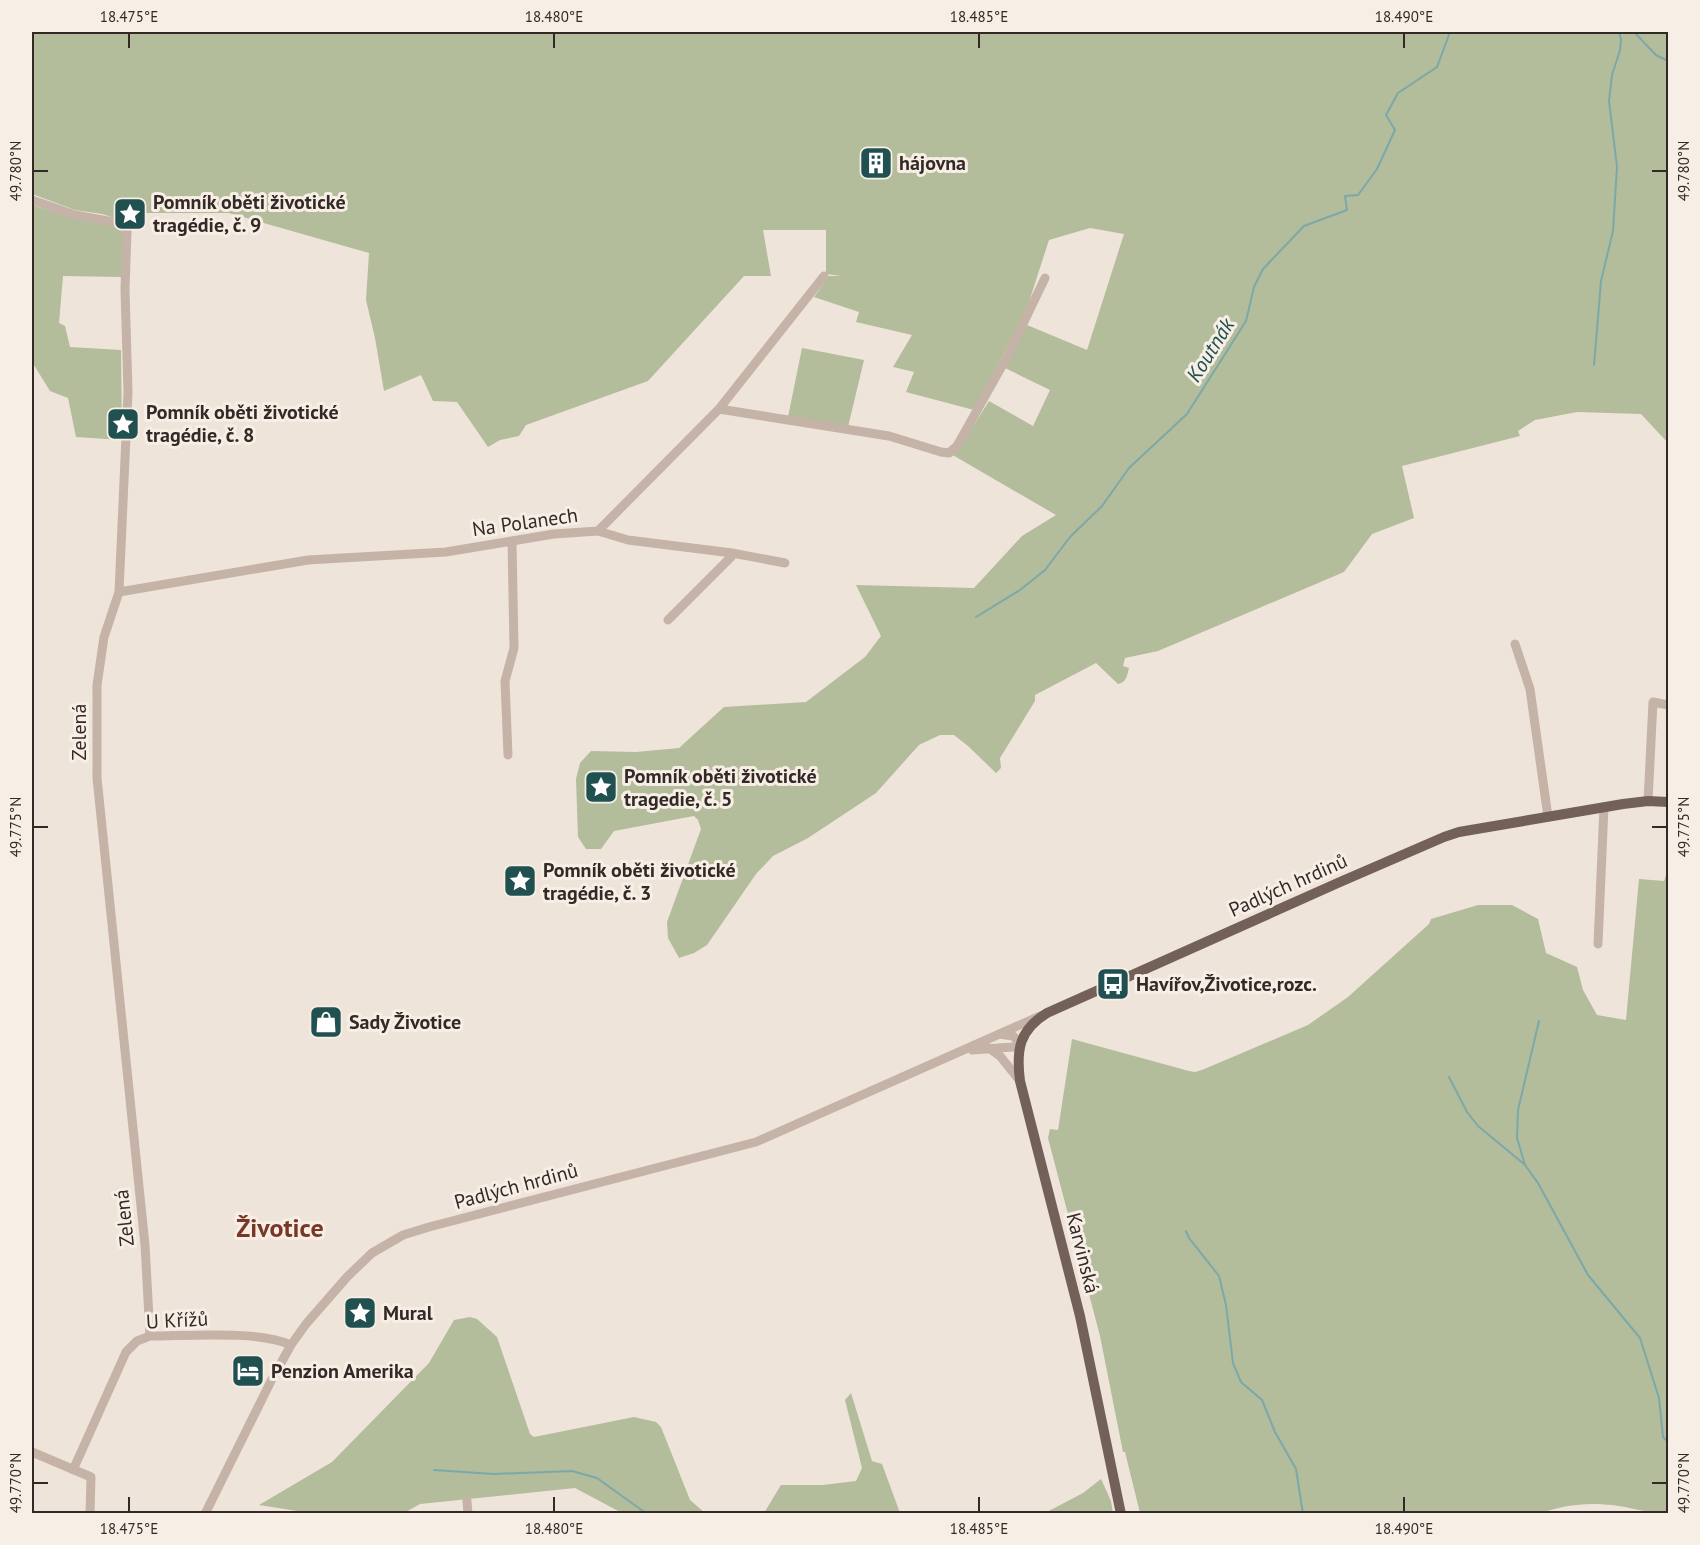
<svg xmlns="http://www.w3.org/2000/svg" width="1700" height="1545" font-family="'PT Sans',sans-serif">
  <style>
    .green { fill: #b3bc9b }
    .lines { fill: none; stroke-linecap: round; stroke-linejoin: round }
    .stream { stroke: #7ba9a9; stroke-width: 2 }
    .minor { stroke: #c6b3a7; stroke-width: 9 }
    .major { stroke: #736159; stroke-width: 10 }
    .ticks { fill: none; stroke: #332a27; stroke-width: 2 }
    .labels { text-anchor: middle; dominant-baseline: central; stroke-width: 6; stroke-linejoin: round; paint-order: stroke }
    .poi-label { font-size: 20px; font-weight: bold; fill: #332a27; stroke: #f7eee5; text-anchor: start }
    .street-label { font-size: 20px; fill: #332a27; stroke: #f7eee5 }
    .water-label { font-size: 21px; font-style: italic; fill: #205050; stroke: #f7eee5 }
    .district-label { font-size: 26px; font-weight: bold; fill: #7a3727; stroke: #f7eee5 }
    .neatline { fill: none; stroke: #332a27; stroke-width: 2 }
    .ticks-label { font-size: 15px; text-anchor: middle; fill: #332a27 }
  </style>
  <rect width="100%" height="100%" fill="#efe4da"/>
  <path class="green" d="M32 32H1668V443L1641 414 1577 412 1535 420 1518 431 1520 436 1402 466 1414 518 1372 534 1344 572 1158 651 1125 658 1123 666 1129 668C1127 675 1127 682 1118 684L1096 663 1035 695V701L1000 758 1001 768 996 773 968 746 954 735H940L919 745 876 793 808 838 773 856 756 874 707 945 694 953 679 958 668 938 667 922 701 829 698 820 694 816 614 831 601 849H586L578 837 576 779 580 763 591 751 636 752 679 748 724 707 806 702 865 657 881 636 856 585 974 588 1022 536 1056 515 951 454 960 447 989 401 1033 426 1050 390 1005 368 1027 325 1087 350 1124 234 1090 228 1049 240 1026 311 974 410 906 392 914 372 893 367 912 335 856 322 859 312 814 297 829 276H841L826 274V230H763L771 276H744L648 381 526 425 519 436 500 440 488 447 457 402 433 401 421 375 384 391 375 338 366 300 369 253 229 213H136L128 222 102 214 75 210 32 194Z
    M32 205 75 219 111 223 124 232 123 277 63 276 59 323 65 326 70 347 121 350 122 440 76 437 68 398 50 391 32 362Z
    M802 348 864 360 848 427 788 417Z
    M1666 875H1668V1513C1649 1514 1631 1507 1612 1505 1584 1502 1564 1505 1537 1514L1140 1513 1125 1452H1123L1100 1336 1048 1138 1050 1129 1058 1130 1072 1039 1189 1071 1195 1072 1202 1070 1308 1025 1348 997 1429 924 1431 919 1478 905H1512L1538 919 1546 953 1577 967 1583 990 1597 1015 1626 1020 1639 879 1664 881Z
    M470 1317 477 1319 497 1337 530 1434 534 1437 634 1417 656 1422 661 1427 690 1500 705 1513H622L575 1488 420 1504 404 1513H310L259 1505 332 1462 429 1363 454 1320Z
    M851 1393 872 1461 882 1464 900 1513H764L781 1485H823L856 1481 862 1468 845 1400Z
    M1101 1479 1111 1501 1113 1513H1045L1083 1493Z"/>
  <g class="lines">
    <path class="stream" d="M1634 32 1656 55 1668 61
      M1594 365 1601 281 1613 231 1617 167 1609 101 1612 75 1620 50 1621 39 1619 32
      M976 617 1020 590 1045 570 1070 537 1102 506 1129 468 1187 414 1246 321 1254 287 1263 269 1304 226 1347 210 1345 196 1358 195 1377 169 1395 130 1386 115 1398 93 1437 67 1450 32
      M1539 1021 1518 1110 1517 1138 1525 1165 1538 1183 1588 1275 1640 1338 1659 1398 1663 1437 1668 1442
      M1449 1077 1467 1112 1478 1126 1524 1164
      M1186 1231 1189 1238 1219 1276 1226 1305 1233 1363 1241 1382 1262 1400 1275 1432 1296 1469 1303 1514
      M434 1470 493 1474 572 1471 597 1478 647 1514"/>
    <path class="minor" d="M32 200 75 215 119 223 127 232 125 289 128 392 119 592 104 637 97 685V778L145 1245 150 1336
      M719 409 889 436 941 452 949 453 957 446 1007 357 1045 278
      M598 531 628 540 732 553 785 563
      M119 592 308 560 446 552 554 534 598 531 719 409 824 276
      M668 620 731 557 732 553
      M1515 644 1530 689 1548 817
      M508 755 505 681 514 648 512 541
      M1648 801 1653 702 1668 705
      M1598 944 1604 807
      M989 1048 1000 1056 1020 1081
      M972 1050 1013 1047 1021 1044 1013 1036 999 1034
      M32 1452 91 1477 90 1514
      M73 1470 126 1352 137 1341 150 1336C189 1336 257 1330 291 1345
      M467 1501 468 1514
      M205 1514 272 1379 291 1345 306 1324 347 1277 372 1253 403 1235 429 1227 756 1142 1040 1016"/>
    <path class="major" d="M1121 1514 1080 1316 1020 1081C1016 1050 1019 1030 1047 1013L1340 882 1444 837 1459 832 1623 804 1648 801 1668 802"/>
  </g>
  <path class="ticks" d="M129 33V48M554 33V48M979 33V48M1404 33V48M33 171H48M1652 171H1667M33 827H48M1652 827H1667M33 1483H48M1652 1483H1667M129 1497V1512M554 1497V1512M979 1497V1512M1404 1497V1512"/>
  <defs>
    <symbol id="building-square" viewBox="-11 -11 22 22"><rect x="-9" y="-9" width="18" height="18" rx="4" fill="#205050" stroke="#f7eee5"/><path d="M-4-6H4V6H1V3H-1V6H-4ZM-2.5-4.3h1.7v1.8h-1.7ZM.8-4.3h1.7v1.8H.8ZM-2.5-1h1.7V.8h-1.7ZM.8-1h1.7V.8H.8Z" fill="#fff"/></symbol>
    <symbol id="sight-square" viewBox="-11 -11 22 22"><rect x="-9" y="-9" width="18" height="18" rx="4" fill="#205050" stroke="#f7eee5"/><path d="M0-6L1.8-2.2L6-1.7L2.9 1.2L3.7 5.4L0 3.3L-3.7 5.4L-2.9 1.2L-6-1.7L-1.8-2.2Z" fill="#fff"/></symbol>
    <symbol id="bus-square" viewBox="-11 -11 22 22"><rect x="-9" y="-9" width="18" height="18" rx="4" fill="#205050" stroke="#f7eee5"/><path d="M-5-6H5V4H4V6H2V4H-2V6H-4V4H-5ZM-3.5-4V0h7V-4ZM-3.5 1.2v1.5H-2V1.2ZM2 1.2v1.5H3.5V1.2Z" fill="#fff"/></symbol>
    <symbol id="shop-square" viewBox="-11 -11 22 22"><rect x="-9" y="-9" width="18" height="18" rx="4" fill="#205050" stroke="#f7eee5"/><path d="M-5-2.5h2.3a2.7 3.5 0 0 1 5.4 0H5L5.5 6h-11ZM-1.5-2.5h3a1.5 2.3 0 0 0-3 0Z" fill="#fff"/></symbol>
    <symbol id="hotel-square" viewBox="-11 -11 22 22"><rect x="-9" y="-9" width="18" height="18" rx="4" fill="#205050" stroke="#f7eee5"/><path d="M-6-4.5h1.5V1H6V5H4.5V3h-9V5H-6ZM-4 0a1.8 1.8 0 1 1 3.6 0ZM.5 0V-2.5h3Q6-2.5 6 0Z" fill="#fff"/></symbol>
  </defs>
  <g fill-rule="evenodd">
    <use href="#building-square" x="857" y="144" width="38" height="38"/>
    <use href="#sight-square" x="111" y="195" width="38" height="38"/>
    <use href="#sight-square" x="104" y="405" width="38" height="38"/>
    <use href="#sight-square" x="582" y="768" width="38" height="38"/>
    <use href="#sight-square" x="501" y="862" width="38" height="38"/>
    <use href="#bus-square" x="1094" y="965" width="38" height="38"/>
    <use href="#shop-square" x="307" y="1003" width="38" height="38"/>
    <use href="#sight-square" x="341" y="1294" width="38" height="38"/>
    <use href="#hotel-square" x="229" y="1352" width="38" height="38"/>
  </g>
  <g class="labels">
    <g class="poi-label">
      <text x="899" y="163">hájovna</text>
      <text x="153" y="202">Pomník oběti životické<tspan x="153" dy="23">tragédie, č. 9</tspan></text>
      <text x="146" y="412">Pomník oběti životické<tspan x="146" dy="23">tragédie, č. 8</tspan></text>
      <text x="624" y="776">Pomník oběti životické<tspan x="624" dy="23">tragedie, č. 5</tspan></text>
      <text x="543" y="870">Pomník oběti životické<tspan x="543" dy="23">tragédie, č. 3</tspan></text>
      <text x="1136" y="984">Havířov,Životice,rozc.</text>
      <text x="349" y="1022">Sady Životice</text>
      <text x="383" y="1313">Mural</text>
      <text x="271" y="1371">Penzion Amerika</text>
    </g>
    <g class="street-label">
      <text transform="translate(525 522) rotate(-8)">Na Polanech</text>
      <text transform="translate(79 732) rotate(-90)">Zelená</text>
      <text transform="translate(1288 885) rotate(-24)">Padlých hrdinů</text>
      <text transform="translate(516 1186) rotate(-15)">Padlých hrdinů</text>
      <text transform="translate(124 1218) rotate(-96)">Zelená</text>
      <text transform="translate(1083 1253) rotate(76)">Karvinská</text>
      <text transform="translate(177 1320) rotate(-3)">U Křížů</text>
    </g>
    <g class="water-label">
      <text transform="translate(1210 350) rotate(-58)">Koutnák</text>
    </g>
    <g class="district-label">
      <text x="280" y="1227">Životice</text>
    </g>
  </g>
  <rect width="1700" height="1545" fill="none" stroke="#f7eee5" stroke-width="66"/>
  <rect x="33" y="33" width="1634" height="1479" class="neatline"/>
  <g class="ticks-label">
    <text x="129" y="22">18.475°E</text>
    <text x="554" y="22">18.480°E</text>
    <text x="979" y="22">18.485°E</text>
    <text x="1404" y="22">18.490°E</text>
    <text transform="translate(16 171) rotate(-90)" y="5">49.780°N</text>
    <text transform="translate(1684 171) rotate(-90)" y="5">49.780°N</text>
    <text transform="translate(16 827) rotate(-90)" y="5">49.775°N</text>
    <text transform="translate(1684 827) rotate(-90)" y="5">49.775°N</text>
    <text transform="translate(16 1483) rotate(-90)" y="5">49.770°N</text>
    <text transform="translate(1684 1483) rotate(-90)" y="5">49.770°N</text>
    <text x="129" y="1534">18.475°E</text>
    <text x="554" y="1534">18.480°E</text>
    <text x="979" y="1534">18.485°E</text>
    <text x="1404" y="1534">18.490°E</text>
  </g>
</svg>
